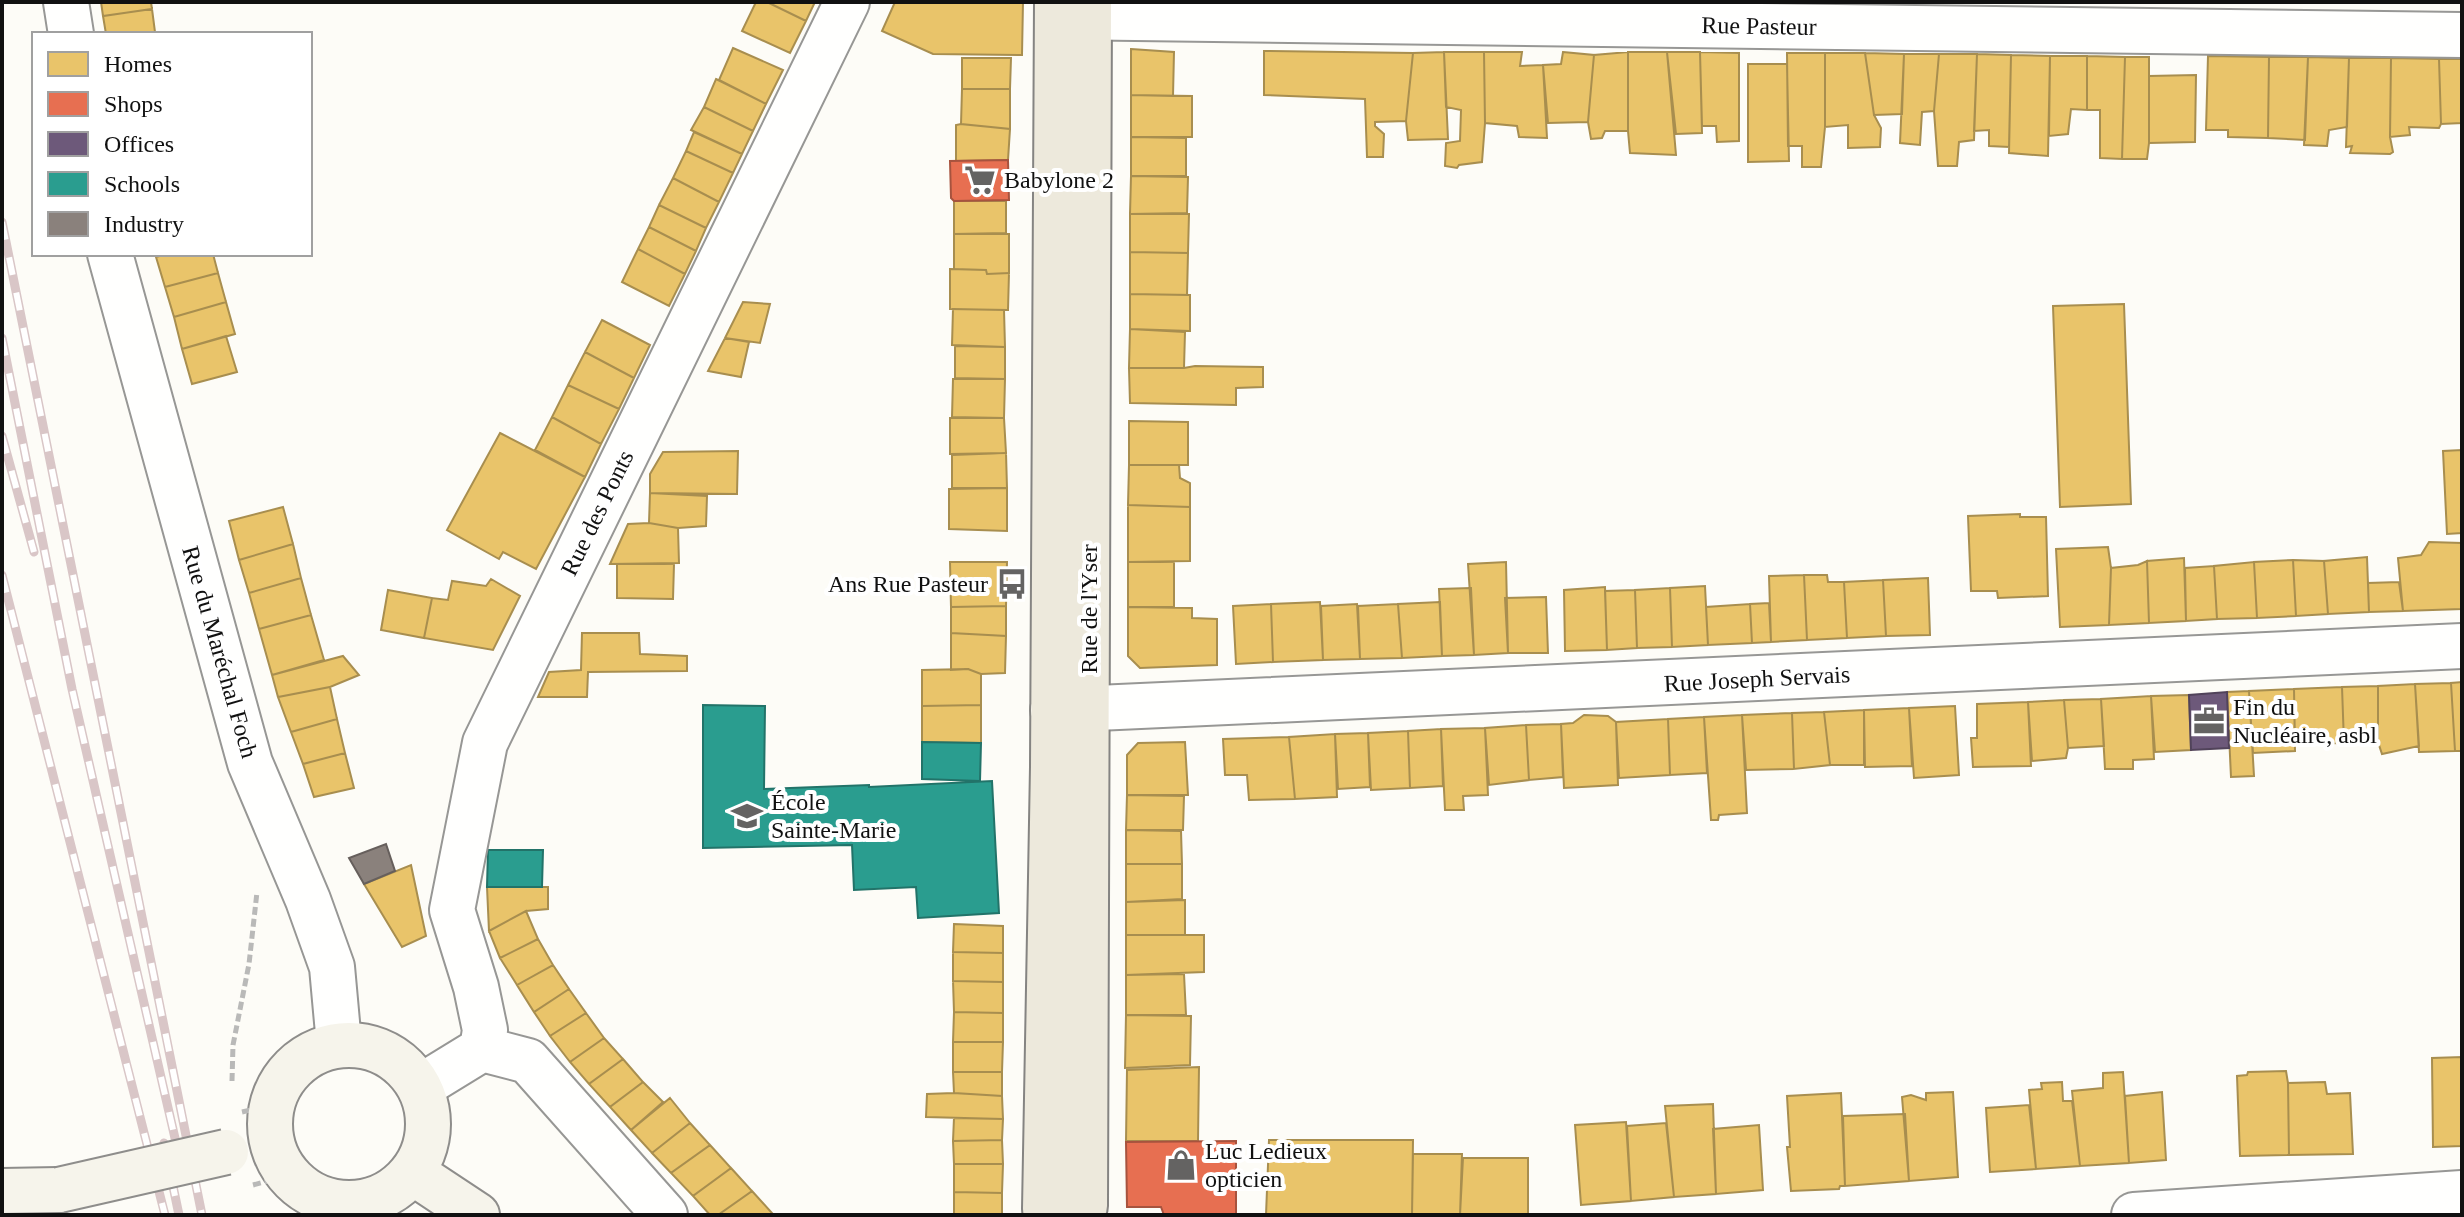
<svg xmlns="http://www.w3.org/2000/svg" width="2464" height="1217" font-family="'Times New Roman',serif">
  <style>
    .homes { fill: #e9c46a; stroke: #a88e4f; stroke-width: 2 }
    .shops { fill: #e76f51; stroke: #a7533e; stroke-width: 2 }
    .offices { fill: #6d597a; stroke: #51435a; stroke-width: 2 }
    .schools { fill: #2a9d8f; stroke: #227369; stroke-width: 2 }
    .industry { fill: #8a817c; stroke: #665f5c; stroke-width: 2 }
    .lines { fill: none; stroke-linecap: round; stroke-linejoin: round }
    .street-casing { stroke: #979795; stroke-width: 48 }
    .secondary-casing { stroke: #8e8d8b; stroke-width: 48 }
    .primary-casing { stroke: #858482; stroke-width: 48 }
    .path { stroke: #b9b9b8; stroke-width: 5; stroke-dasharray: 8 4; stroke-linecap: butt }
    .street { stroke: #fffffe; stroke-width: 44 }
    .secondary { stroke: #f6f4eb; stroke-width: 44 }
    .primary { stroke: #ede9dc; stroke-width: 44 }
    .rail-casing { stroke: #d9c6c7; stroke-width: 9 }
    .rail { stroke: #fff; stroke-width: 6; stroke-dasharray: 18; stroke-linecap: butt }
    .secondary-bridge-casing { stroke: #8e8d8b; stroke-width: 48; stroke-linecap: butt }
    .secondary-bridge { stroke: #f6f4eb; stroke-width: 44 }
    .labels { text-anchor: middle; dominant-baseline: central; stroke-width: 8; stroke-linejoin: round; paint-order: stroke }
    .street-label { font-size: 24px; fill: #111; stroke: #fff }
    .poi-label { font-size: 24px; fill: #111; stroke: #fff; text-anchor: start }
  </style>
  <rect width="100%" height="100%" fill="#fdfcf7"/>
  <path class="homes" d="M101 2H151L152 9 103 16Z
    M756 2H767L806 21 790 53 742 31Z
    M767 2H815L806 21Z
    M895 2H1023L1022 55 933 54 882 31Z
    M152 9 155 32 106 34 103 16Z
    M733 48 783 70 766 104 719 80Z
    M1131 49 1174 52 1173 96 1131 95Z
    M1264 51 1413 53 1406 121 1375 122V126L1384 134 1383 157H1367L1365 99 1264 95Z
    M1444 52 1448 139 1408 140 1406 121 1413 53Z
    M1444 52H1484L1485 123 1482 162 1459 165 1457 168 1445 166 1446 143 1460 141 1461 110 1446 107Z
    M1484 52H1522L1520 66 1543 65 1547 138 1519 137 1517 126 1485 123Z
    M1563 52 1594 55 1588 122 1548 123 1543 65 1561 64Z
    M1628 52H1667L1676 155 1630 153 1628 131Z
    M1628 52V131H1605L1602 138 1591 139 1588 122 1594 55Z
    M1667 52H1700L1702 133 1676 134Z
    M1700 52 1739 53V141L1717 142 1716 126H1702Z
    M1787 53H1825V127L1821 167H1802V146H1788Z
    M1825 53H1865L1874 115 1881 128 1880 147 1848 148V125L1825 127Z
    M1865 53 1904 54 1902 114 1874 115Z
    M1904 54H1939L1934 111 1922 112 1920 145 1900 143Z
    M1939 54H1977L1974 140 1959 142 1957 166H1938L1934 111Z
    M1977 54 2011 55 2009 147 1989 146V130L1974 131Z
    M2011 55 2050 56 2048 156 2009 153Z
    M2050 56H2087V110L2071 109 2068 134 2049 136Z
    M2087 56 2125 57 2122 159 2100 158V110H2087Z
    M2208 56 2269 57 2268 138 2228 137V130H2206Z
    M2125 57H2149V143L2147 159H2122Z
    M2269 57H2308L2305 140 2268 138Z
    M2308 57 2349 58 2347 127 2329 130 2327 146 2304 145Z
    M962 58H1011L1010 89H962Z
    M2349 58H2391L2390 137 2393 152 2390 154 2350 153 2352 146 2346 147Z
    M2391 58 2439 59 2441 124 2439 128 2409 127 2410 135 2390 137Z
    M2439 59H2462V123L2441 124Z
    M1748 64H1787L1789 161 1748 162Z
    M2196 75 2195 142 2149 143V76Z
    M716 79 766 104 753 131 704 107Z
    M962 89H1010V129L961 124Z
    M1131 95 1192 96V137H1131Z
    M704 107 753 131 742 154 691 130Z
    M961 124 1010 129 1008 160 956 161V125Z
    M694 132 742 154 733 173 686 151Z
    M1131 137 1186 138V176H1131Z
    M686 151 733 173 719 202 673 178Z
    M1131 176 1188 177 1187 213 1130 214Z
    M673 178 719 202 706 228 659 205Z
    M954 201H1006V233L954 234Z
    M659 205 706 228 696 251 649 227Z
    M1130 214H1189L1188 253 1130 252Z
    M649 227 696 251 685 274 638 249Z
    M954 234H1009V273L987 274 986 270 954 269Z
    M638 249 685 274 669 306 622 282Z
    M1130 252 1188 253 1187 295 1130 294Z
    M167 254H213L218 273 165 287 156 257Z
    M950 269 986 270 987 274 1009 273 1008 310 950 309Z
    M218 273 226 302 174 317 165 287Z
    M1130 294 1190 295V331L1130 329Z
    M226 302 235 334 182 349 174 317Z
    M743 302 770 304 760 343 725 338Z
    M2124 304 2131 504 2060 507 2053 306Z
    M953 309 1004 310 1005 347 952 345Z
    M602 320 650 345 634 378 585 352Z
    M1130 329 1185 332 1184 368H1129Z
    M226 336 237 372 192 384 182 349Z
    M725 338 749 342 741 377 708 371Z
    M955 346 1005 347V379L955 378Z
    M585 352 634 378 619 409 568 385Z
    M1195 366 1263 367V387L1236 388V405L1130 403 1129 368H1184Z
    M953 379H1005L1004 418 952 417Z
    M568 385 619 409 601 444 552 417Z
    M552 417 601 444 585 477 535 450Z
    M950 418H1004L1006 453 950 454Z
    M1129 421 1188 422V465H1129Z
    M500 433 585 477 536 569 503 552 499 559 447 530Z
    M2462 450V533L2447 534 2443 451Z
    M738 451 737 494 650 493V474L663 452Z
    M1006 453 1007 488H952V455Z
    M1129 465H1179L1180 478 1190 483V507L1128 505Z
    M1007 488V531L949 529V489Z
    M650 493 707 496 706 526 678 528 649 523Z
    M1128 505 1190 507V561L1128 562Z
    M283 507 293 544 239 560 229 521Z
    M2020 514V517H2046L2048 596 1998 598 1997 591H1971L1968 516Z
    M649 523 678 528 679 563 610 564 628 524Z
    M2429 542 2462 543V609L2403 611 2398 558 2421 555Z
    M293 544 301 578 249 593 239 560Z
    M2108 547 2111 568 2109 625 2060 627 2056 549Z
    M2367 557 2369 612 2328 614 2324 561Z
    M2184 558 2186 621 2149 623 2147 561Z
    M2293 560 2324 561 2328 614 2296 616Z
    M2293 560 2296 616 2257 618 2254 562Z
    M2147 561 2149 623 2109 625 2111 568 2138 565Z
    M950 562H1007L1006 606 951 607Z
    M1128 562H1174V607H1128Z
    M1506 562 1508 653 1474 655 1468 564Z
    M2254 562 2257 618 2217 619 2214 566Z
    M617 564H674L673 599 617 598Z
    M2214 566 2217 619 2186 621 2185 568Z
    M1804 575H1827L1828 582H1844L1847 638 1807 640Z
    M1804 575 1807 640 1771 642 1769 576Z
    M301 578 311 615 259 629 249 593Z
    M1928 578 1930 635 1886 636 1883 580Z
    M491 579 520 596 493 650 424 638 432 598 448 600 452 581 486 586Z
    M1883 580 1886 636 1847 638 1844 582Z
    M2399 582 2403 611 2369 612 2368 583Z
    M1705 586 1708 645 1672 647 1670 588Z
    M1605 587 1607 650 1565 651 1564 590Z
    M1471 588 1474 655 1442 656 1439 589Z
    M1670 588 1672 647 1637 648 1635 590Z
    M388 590 432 598 424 638 381 630Z
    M1635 590 1637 648 1607 650 1605 591Z
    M1546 597 1548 653H1508L1505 598Z
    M1320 602 1323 660 1273 662 1271 604Z
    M1440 602 1442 656 1402 658 1398 604Z
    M1769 603 1771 642 1752 643 1750 604Z
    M1271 604 1273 662 1236 664 1233 606Z
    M1357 604 1360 659 1323 660 1321 606Z
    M1398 604 1402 658 1360 659 1358 606Z
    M1750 604 1752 643 1708 645 1706 607Z
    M1006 606V636L951 633V607Z
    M1128 607 1192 608V618L1217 619V665L1140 668 1128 656Z
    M311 615 324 660 272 675 259 629Z
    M582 633H639L640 654 687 656V671L588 672 587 697H538L549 672 581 670Z
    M951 633 1006 636 1005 673 981 674 968 669 951 670Z
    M343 656 359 675 330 687 278 697 272 675Z
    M968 669 981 674V705L922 706V670Z
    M2462 682V751H2455L2451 683Z
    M2451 683 2455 751 2419 752 2415 684Z
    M2415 684 2419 746 2382 754 2378 742V686Z
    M2378 686V742L2344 743 2342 687Z
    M330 687 337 719 291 732 278 697Z
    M2342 687 2344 743 2295 744 2294 689Z
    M2294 689 2295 751 2253 753 2249 691Z
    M2249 691 2254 776 2231 777 2227 692Z
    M2189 695 2191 750 2155 752 2151 696Z
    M2151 696 2154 759 2133 760V769H2105L2101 699Z
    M2101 699 2104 746 2068 748 2064 700Z
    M2064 700 2068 748 2066 758 2032 761 2028 702Z
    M2028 702 2031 766 1973 767 1971 738H1977V704Z
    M981 705V743L922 742V706Z
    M1955 706 1959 775 1914 778 1909 708Z
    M1909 708 1912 766 1865 767 1864 710Z
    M1864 710V765H1830L1824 712Z
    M1824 712 1830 765 1794 769 1792 713Z
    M1792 713 1794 769 1746 770 1742 715Z
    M1584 715 1608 716 1616 722 1618 785 1564 788 1561 724 1573 723Z
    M1742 715 1747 813 1719 815 1718 820H1711L1704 717Z
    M1704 717 1707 773 1670 775 1668 719Z
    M337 719 345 753 303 764 291 732Z
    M1668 719 1670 775 1619 778 1616 722Z
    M1561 724 1563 777 1529 780 1526 725Z
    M1526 725 1529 780 1489 785 1485 728Z
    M1485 728 1488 795 1463 796 1464 810H1445L1441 729Z
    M1441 729 1443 786 1410 788 1408 731Z
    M1408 731 1410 788 1371 790 1368 733Z
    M1368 733 1370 787 1338 789 1335 734Z
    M1335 734 1337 797 1295 799 1289 737Z
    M1289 737 1295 799 1249 800 1247 775H1225L1223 739Z
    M1185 742 1188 795H1127V755L1138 743Z
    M345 753 354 788 314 797 303 764Z
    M1127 795 1184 796 1183 830H1126Z
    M1126 830 1181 831 1182 864H1126Z
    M1126 864H1182V899L1126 902Z
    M411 865 426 936 402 947 364 884Z
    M487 887H548V909L526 911 489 931Z
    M1185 900V935H1126V902Z
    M526 911 538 939 500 958 489 931Z
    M954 924 1003 926V953L953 952Z
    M1126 935H1204V972L1126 975Z
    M538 939 553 965 517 985 500 958Z
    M953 952 1003 953V982L953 981Z
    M553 965 569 989 534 1012 517 985Z
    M1184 974 1186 1015H1126V975Z
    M953 981 1003 982V1013L954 1012Z
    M569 989 586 1013 550 1036 534 1012Z
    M954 1012 1003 1013V1042H953Z
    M586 1013 604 1038 570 1062 550 1036Z
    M1126 1015 1191 1016 1190 1065 1125 1068Z
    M604 1038 623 1059 589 1084 570 1062Z
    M953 1042H1003L1002 1072H953Z
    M2462 1057V1146L2433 1147 2432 1058Z
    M623 1059 643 1082 610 1107 589 1084Z
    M1199 1067 1198 1141H1126L1127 1070Z
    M2286 1071 2288 1083 2289 1155 2240 1156 2237 1076 2247 1075 2248 1072Z
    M953 1072H1002V1096L954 1093Z
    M2123 1072 2129 1163 2080 1166 2072 1091 2103 1088V1073Z
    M643 1082 663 1102 631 1130 610 1107Z
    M2062 1082 2063 1101H2072L2080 1166 2036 1169 2029 1090 2042 1089 2041 1083Z
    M2325 1082 2327 1094 2350 1093 2353 1154 2289 1155 2288 1083Z
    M1953 1092 1958 1177 1909 1181 1902 1097 1911 1095 1926 1100V1093Z
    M2162 1092 2166 1160 2129 1163 2125 1096Z
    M954 1093 1002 1096 1003 1119 926 1117 927 1094Z
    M1841 1093 1845 1186H1840L1839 1189 1791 1191 1787 1147H1790L1787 1096Z
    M670 1098 690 1123 652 1153 631 1130Z
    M1713 1104 1716 1194 1674 1197 1665 1106Z
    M2029 1105 2036 1169 1990 1172 1986 1108Z
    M1905 1114 1909 1181 1845 1186 1843 1116Z
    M954 1118 1003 1119 1002 1140 953 1141Z
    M1626 1122 1631 1201 1581 1205 1575 1125Z
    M690 1123 710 1145 671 1173 652 1153Z
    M1666 1123 1674 1197 1631 1201 1627 1126Z
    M1759 1125 1763 1190 1716 1194 1713 1129Z
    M1002 1140 1003 1164H954L953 1141Z
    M1269 1140H1413L1412 1215H1266Z
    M710 1145 731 1168 693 1196 671 1173Z
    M1413 1154H1462L1460 1215H1412Z
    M1463 1158H1528V1215H1460Z
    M954 1164H1003L1002 1193 954 1192Z
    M731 1168 752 1191 718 1215H710L693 1196Z
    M752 1191 772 1213 769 1215H718Z
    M954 1192 1002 1193V1215H954Z"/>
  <path class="shops" d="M1008 160 1009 200 954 201 951 198 950 161Z
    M1236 1141V1215H1164L1161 1207H1127L1126 1142Z"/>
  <path class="offices" d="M2227 692 2229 748 2191 750 2189 695Z"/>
  <path class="schools" d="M703 705 765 706 764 789 869 785V787L992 781 999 913 918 918 916 887 854 890 852 845 703 848Z
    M922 742 981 743 980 781 922 779Z
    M488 850H543L542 887H487Z"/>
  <path class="industry" d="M386 844 395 871 364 884 349 858Z"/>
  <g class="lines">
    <defs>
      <path id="street" d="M66 2 71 34
        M1057 17 2462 35
        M110 254 250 763 308 900 332 967 339 1044
        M1053 710 2462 646
        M482 1049 485 1030 476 987 452 910 485 743 847 2
        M420 1087 482 1049 528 1061 665 1215
        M2134 1215 2462 1193"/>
      <path id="secondary" d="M270 1124a79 79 0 1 1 158 0a79 79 0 1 1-158 0Z
        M412 1172 477 1215
        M2 1191 59 1190"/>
      <path id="primary" d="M1048 1215 1045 1209 1053 767 1057 2
        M1079 1215 1085 1206 1089 2"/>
    </defs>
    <use href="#street" class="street-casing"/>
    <use href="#secondary" class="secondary-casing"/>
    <use href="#primary" class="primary-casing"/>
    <path class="path" d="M232 1081 233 1045 249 964 257 892
      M242 1112 272 1105
      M253 1185 287 1176
      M265 1214V1215"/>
    <use href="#street" class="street"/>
    <use href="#secondary" class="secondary"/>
    <use href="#primary" class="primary"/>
    <defs>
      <path id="rail" d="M2 222 202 1215
        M2 338 72 689 180 1160
        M2 436 34 552
        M2 575 165 1215
        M164 1143 179 1215"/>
    </defs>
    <use href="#rail" class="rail-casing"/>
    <use href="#rail" class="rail"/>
    <defs>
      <path id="secondary-bridge" d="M59 1190 226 1152"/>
    </defs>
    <use href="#secondary-bridge" class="secondary-bridge-casing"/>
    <use href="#secondary-bridge" class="secondary-bridge"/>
  </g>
  <defs>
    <symbol id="supermarket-bare" viewBox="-9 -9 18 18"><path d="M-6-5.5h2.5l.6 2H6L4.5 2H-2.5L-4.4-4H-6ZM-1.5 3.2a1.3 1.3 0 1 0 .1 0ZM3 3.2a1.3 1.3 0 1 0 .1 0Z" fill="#646362" stroke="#fff" stroke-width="2.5" paint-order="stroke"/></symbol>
    <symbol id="bus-bare" viewBox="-9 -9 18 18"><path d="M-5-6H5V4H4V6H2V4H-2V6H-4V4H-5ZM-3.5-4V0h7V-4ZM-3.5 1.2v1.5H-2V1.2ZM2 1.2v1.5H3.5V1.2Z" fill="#646362" stroke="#fff" stroke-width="2.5" paint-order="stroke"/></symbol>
    <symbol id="office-bare" viewBox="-9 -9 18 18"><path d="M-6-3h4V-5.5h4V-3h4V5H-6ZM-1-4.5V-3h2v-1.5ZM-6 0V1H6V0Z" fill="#646362" stroke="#fff" stroke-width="2.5" paint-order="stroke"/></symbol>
    <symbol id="school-bare" viewBox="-9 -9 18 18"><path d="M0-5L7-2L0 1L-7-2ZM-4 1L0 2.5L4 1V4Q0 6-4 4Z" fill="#646362" stroke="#fff" stroke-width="2.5" paint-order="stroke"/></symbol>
    <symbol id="shop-bare" viewBox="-9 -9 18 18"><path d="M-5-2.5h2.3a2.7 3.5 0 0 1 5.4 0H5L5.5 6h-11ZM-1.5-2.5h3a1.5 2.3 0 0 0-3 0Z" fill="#646362" stroke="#fff" stroke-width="2.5" paint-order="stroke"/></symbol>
  </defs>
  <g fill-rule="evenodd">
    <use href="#supermarket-bare" x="958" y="158" width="44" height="44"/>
    <use href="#bus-bare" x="990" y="562" width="44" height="44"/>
    <use href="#office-bare" x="2187" y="699" width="44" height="44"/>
    <use href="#school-bare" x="725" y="794" width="44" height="44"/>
    <use href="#shop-bare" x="1159" y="1143" width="44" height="44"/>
  </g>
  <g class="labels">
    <g class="street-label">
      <text transform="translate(1759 26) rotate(1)">Rue Pasteur</text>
      <text transform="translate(597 513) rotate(-64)">Rue des Ponts</text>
      <text transform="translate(1089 609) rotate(-90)">Rue de l'Yser</text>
      <text transform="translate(220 652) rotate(74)">Rue du Maréchal Foch</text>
      <text transform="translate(1757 679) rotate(-3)">Rue Joseph Servais</text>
    </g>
    <g class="poi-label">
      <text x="1004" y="180">Babylone 2</text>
      <text x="988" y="584" text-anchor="end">Ans Rue Pasteur</text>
      <text x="2233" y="707">Fin du<tspan x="2233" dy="28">Nucléaire, asbl</tspan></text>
      <text x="771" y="802">École<tspan x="771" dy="28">Sainte-Marie</tspan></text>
      <text x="1205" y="1151">Luc Ledieux<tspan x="1205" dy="28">opticien</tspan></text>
    </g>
  </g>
  <rect width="2464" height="1217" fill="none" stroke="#111111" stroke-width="8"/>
  <rect x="32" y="32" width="280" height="224" fill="#ffffff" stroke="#a0a0a0" stroke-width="2"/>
  <rect x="48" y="52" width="40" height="24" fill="#e9c46a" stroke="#a0a0a0" stroke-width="2"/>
  <text x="104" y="72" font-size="24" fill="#111111">Homes</text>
  <rect x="48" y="92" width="40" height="24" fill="#e76f51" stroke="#a0a0a0" stroke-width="2"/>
  <text x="104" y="112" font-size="24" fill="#111111">Shops</text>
  <rect x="48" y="132" width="40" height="24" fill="#6d597a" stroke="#a0a0a0" stroke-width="2"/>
  <text x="104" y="152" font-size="24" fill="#111111">Offices</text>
  <rect x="48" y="172" width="40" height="24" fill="#2a9d8f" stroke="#a0a0a0" stroke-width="2"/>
  <text x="104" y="192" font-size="24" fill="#111111">Schools</text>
  <rect x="48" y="212" width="40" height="24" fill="#8a817c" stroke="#a0a0a0" stroke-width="2"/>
  <text x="104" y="232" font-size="24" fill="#111111">Industry</text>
</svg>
